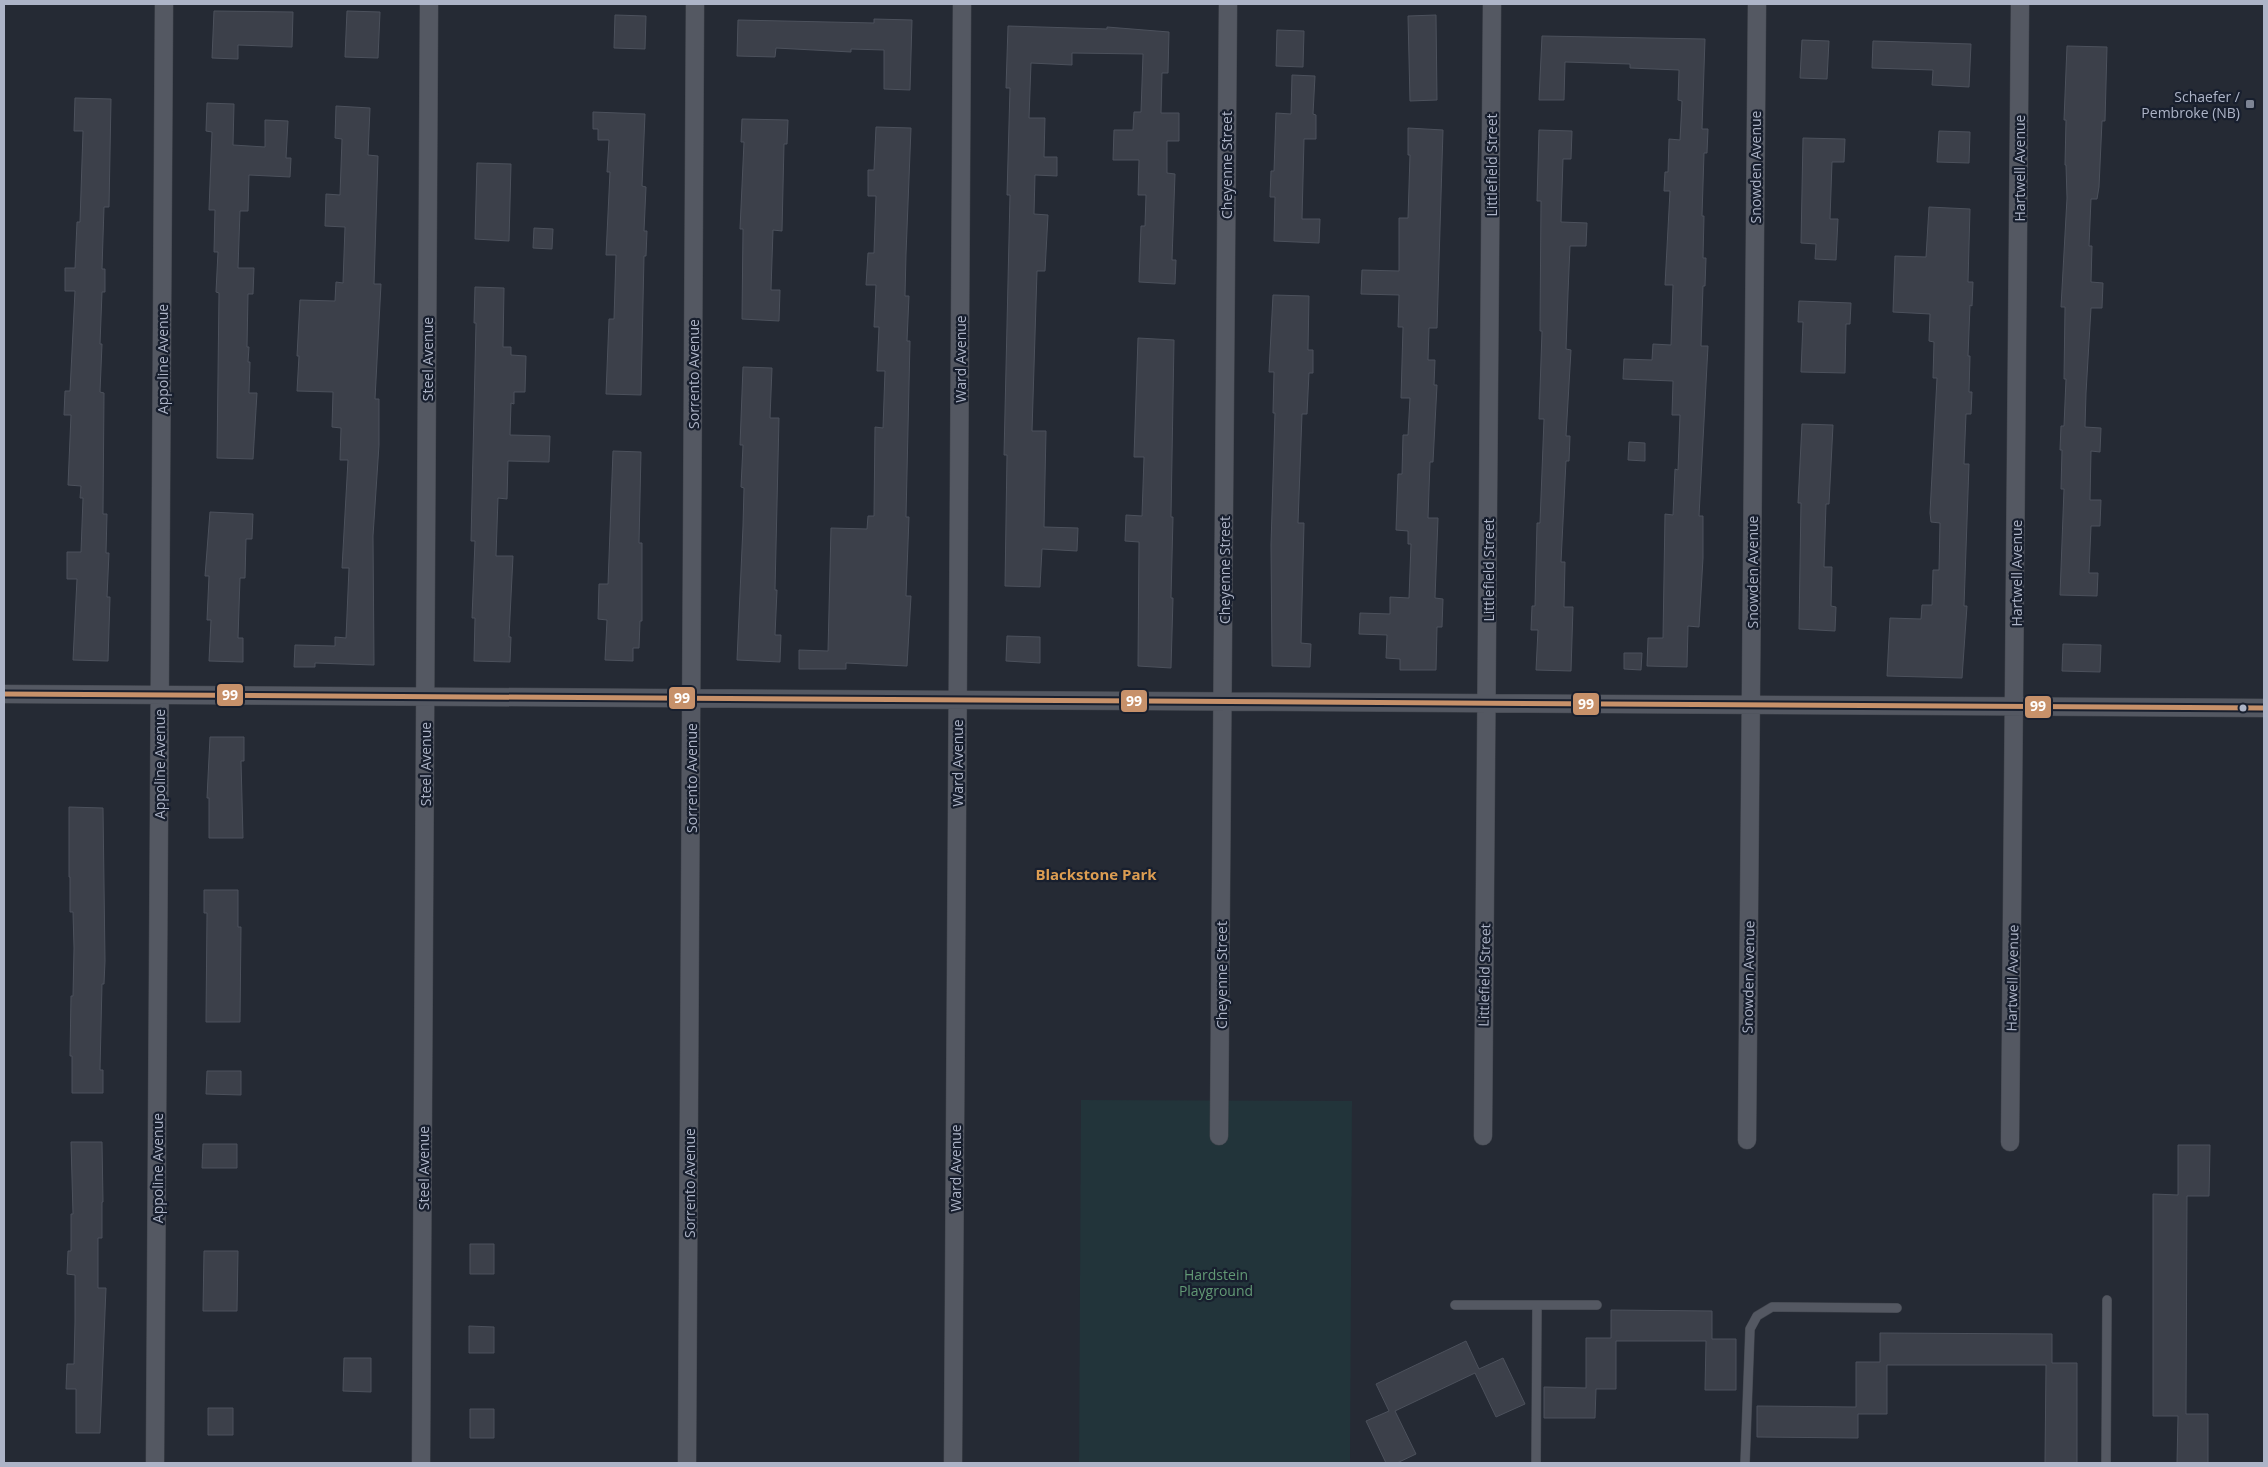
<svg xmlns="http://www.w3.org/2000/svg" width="2268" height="1467" font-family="'Open Sans',sans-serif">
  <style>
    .green { fill: #22343a }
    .building { fill: #3c404a; stroke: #4c515c }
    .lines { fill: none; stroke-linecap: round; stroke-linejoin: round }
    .service-casing { stroke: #41454d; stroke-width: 10 }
    .minor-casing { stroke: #41454d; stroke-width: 19 }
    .service { stroke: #545862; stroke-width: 9 }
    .minor { stroke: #545862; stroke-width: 18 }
    .bus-1-casing { stroke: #181f2e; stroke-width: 9 }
    .bus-1 { stroke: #c7916a; stroke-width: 5 }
    .poi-dot { fill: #7d8494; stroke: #181f2e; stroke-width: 2 }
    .bus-dot { fill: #adb4c7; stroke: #181f2e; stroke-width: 2 }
    .labels { text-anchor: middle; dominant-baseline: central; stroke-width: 4.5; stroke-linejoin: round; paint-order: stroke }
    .poi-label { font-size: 14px; fill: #adb4c7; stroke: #181f2e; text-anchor: end }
    .street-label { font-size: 14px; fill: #adb4c7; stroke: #181f2e }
    .park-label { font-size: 14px; fill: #629975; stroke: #181f2e }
    .neighbourhood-label { font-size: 15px; font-weight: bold; fill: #dc9d52; stroke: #181f2e }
    .line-badge { stroke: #181f2e; stroke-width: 2 }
    .badge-label { font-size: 14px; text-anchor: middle; font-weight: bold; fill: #fff }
  </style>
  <rect width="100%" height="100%" fill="#252a34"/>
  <path class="green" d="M1081 1100 1352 1101 1350 1463H1079Z"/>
  <path class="building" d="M214 11 293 12 292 47 238 45V59L212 58Z
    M347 11 380 12 378 58 345 57Z
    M615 15 646 16 645 49 614 48Z
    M1436 15 1437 100 1410 101 1408 16Z
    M874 19 912 20 910 90 884 89V50L851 49V52L776 48 775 57 737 56 738 20 874 23Z
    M1008 26 1107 29V27L1169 32 1168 73H1162L1161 113H1179V141H1167V173L1175 174 1172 260H1176L1175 284 1139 282 1141 226H1145L1146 195H1138L1139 160H1113L1114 130H1133L1134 112H1141L1143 54 1072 53V65L1031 63 1029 118H1045L1044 157H1057V176L1035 175 1034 214 1048 215 1045 271H1037L1032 431H1046L1044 527 1078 528 1077 551 1042 549 1040 587 1005 586 1007 455H1004L1010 195H1007L1010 88H1006Z
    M1277 30 1304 31 1303 67 1276 66Z
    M1542 36 1705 39 1702 129H1708L1707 153H1704L1702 216H1704L1703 258H1706L1705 286H1703L1701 346H1708L1699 516H1703V558L1699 627 1688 626 1687 667 1647 666 1648 638H1663L1665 514 1673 515 1675 469 1678 470 1680 415H1672L1673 381 1623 379 1624 359 1652 360 1653 344 1671 345 1673 285H1665L1670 191H1664L1665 172H1668L1669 139 1680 140 1682 101 1678 100 1679 70 1630 68V64L1565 62 1564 100H1539Z
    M1802 40 1829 41 1827 79 1800 78Z
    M1873 41 1971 44 1969 87 1932 85 1933 70 1872 68Z
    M2067 46 2107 47 2105 121H2102L2099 187 2097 199H2091L2089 246H2092L2091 282 2103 283 2102 308H2091L2086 393 2085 427 2101 428 2100 452 2091 451 2090 500H2101L2100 526H2091L2089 573H2098L2097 596 2060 595 2064 489H2061L2062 450H2060L2061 426H2064L2066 379H2064L2065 307H2061L2067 198 2066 165H2065L2066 120H2064Z
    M1292 75 1315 76 1313 114 1316 115V139H1304L1302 219H1320L1319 243 1274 241 1275 197H1270L1271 171H1274L1276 113 1291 114Z
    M75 98 111 99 109 207H104L102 269H105V292H102L100 344H102L100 392 104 393 103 514H107L106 553H109L107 597H110L108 661 73 660 77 579H67V552H81L83 498H80L81 486 68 485 71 415H64L65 391H70L75 291H65V268H75L77 222H80L83 131H74Z
    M207 103 234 104 233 145 265 147V120L288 121 286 158H291L290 177 249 175 248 211H240L238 268H254L253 294H248L247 347H249L248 362H250L249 393H257L253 459 217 458 219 293 216 292 218 252H214L215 210H209L212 132 206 131Z
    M336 106 370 108 368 155 378 156 374 284H381L375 399H379V445L373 536 374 665 315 663V667H294L295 645 335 646V637L346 638 349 568H342L348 460H340L341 428 332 427 333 392 297 391 299 356H297L300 300 335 301 336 282 343 283 345 227 325 226 326 194 340 195 342 139 335 138Z
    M593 112 645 114 642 186 646 187 644 231H647L646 256H644L641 395 606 394 609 319H614L616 255H606L610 172H607L609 140H598V129H593Z
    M742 119 788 120 787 144H784L782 231 773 230 771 290H780L779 321 742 319 743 229H740L744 142H741Z
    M876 127 911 128 906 254 905 296H909L907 341H910L906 517H909L906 596H911L907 666 846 663V669H799V650L828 651 831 528 867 529 868 516H874L875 427 883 428 885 371H877L879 327H874L876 285H866L868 253H874L876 196H868V170H874Z
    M1408 128 1443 130 1437 328H1429L1428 360H1435L1434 385H1437L1433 462H1430L1428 518H1438L1435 598 1443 599 1442 627H1437L1436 670H1400V659L1386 658 1387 635 1359 634 1360 613 1390 614V597L1409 598 1411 544H1408V531L1396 530 1398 474H1402L1403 435H1408L1410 398H1401L1403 327H1398L1399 295 1361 294 1362 270 1399 271V218H1408L1410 155H1408Z
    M1539 130 1572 131 1571 159H1563L1561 222 1587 223 1586 246H1570L1568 293 1566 349 1571 350 1566 436H1570L1569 461H1566L1561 562H1565L1564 607H1573L1571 671 1536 670 1538 630H1531L1532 606H1535L1537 523H1540L1544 419H1539L1542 331H1540L1541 201H1537Z
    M1939 131 1970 132 1969 163 1937 162Z
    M1803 138 1845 139 1844 162H1832L1830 219H1838L1836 260 1815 259 1816 244 1801 243Z
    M477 163 511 164 509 241 475 239Z
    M1929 207 1970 209 1968 282H1973L1972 306 1970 305 1968 356H1970L1969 392H1972L1971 414H1966L1964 464H1969L1964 606H1967L1962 678 1887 676 1890 618 1921 619 1922 605H1932L1933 570H1939L1940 523 1931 522 1930 513 1937 378H1933L1934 342 1929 341 1930 314 1893 312 1895 256 1926 257Z
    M534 228 553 229 552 249 533 248Z
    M475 287 504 288 503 347H511V355L526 356 525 392H514V404L511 403 510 435 550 436 549 462 508 461 507 499 498 498 496 556H513L509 637H511L510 662 474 661 475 618H472L475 541H471L476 323H474Z
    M1273 295 1309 296 1308 350H1313V373H1309L1307 414H1302L1298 523H1304L1301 643 1311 644 1310 667 1272 666 1271 545 1275 413H1273L1274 372H1269Z
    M1799 301 1851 303 1850 324H1846L1845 373 1801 372 1803 322H1798Z
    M1138 338 1174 340 1171 517H1173L1171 598H1173L1171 668 1138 666 1139 542 1125 541 1126 515 1142 516 1144 457H1134Z
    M743 367 772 368 770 418H779L775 590H777L775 635H781L780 662 737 660 743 526 744 488 741 487 743 445H740Z
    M1802 424 1833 425 1829 504H1826L1824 567H1832L1831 606 1836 607 1835 631 1799 629 1801 503H1798Z
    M1629 442 1645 443V461L1628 460Z
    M613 451 641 452 639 543H642V621H640L639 648H633V661L605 660 607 620 598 619 599 584H608Z
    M210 512 253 514 252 539H246L245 578H240L238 638H243V662L209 661 211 620H207L209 576H205Z
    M1007 636 1040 637V663L1006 661Z
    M2063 644 2101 645 2100 672 2062 671Z
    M1624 653H1642L1641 670 1624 669Z
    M210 737H244V761H241L243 838H209V798H207Z
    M69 807 103 808 105 961 104 984H102L100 1070H103V1093H72V1056H70L71 996H73L74 948 73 912H70V877H69Z
    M204 890H238V927H241L240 1022H206L207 913H204Z
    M207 1071H241V1095L206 1094Z
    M71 1142H102L103 1202H102V1238H98V1288H106L100 1433H76V1389H66L67 1364H74L75 1322V1275L67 1274 68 1251H71V1214H73Z
    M203 1144H237V1168H202Z
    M2178 1145H2210L2209 1196H2187L2186 1414H2208V1463H2177L2178 1416H2153V1194L2178 1195Z
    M470 1244H494V1274H470Z
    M204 1251H238L237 1311H203Z
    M1611 1310 1712 1311V1339H1736V1390H1705L1706 1341H1616V1389H1596L1595 1418H1544V1387L1586 1388V1338H1611Z
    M469 1326 494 1327V1353H469Z
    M1880 1333 2052 1334V1363H2077V1463H2045L2046 1365H1887V1414H1858V1438L1757 1437V1406L1856 1407V1362H1880Z
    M1466 1341 1479 1369 1503 1358 1525 1404 1496 1417 1475 1373 1395 1411 1416 1454 1397 1463H1386L1366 1421 1389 1411 1376 1384Z
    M344 1358H371V1392L343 1391Z
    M208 1408H233V1435H208Z
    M470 1409H494V1438H470Z"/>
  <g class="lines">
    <defs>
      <path id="service" d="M1455 1305H1537
        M1536 1463 1537 1305H1597
        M1745 1463 1750 1329 1757 1316 1772 1307 1897 1308
        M2106 1463 2107 1300"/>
      <path id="minor" d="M4 694 2264 708
        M1219 1136 1228 4
        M1483 1136 1492 4
        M1747 1140 1757 4
        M2010 1142 2020 4
        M155 1463 164 4
        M421 1463 429 4
        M687 1463 695 4
        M953 1463 962 4"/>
    </defs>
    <use href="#service" class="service-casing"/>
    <use href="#minor" class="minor-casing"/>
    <use href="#service" class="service"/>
    <use href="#minor" class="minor"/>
    <defs>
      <path id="bus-1" d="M4 694 2264 708"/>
    </defs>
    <use href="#bus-1" class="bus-1-casing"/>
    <use href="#bus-1" class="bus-1"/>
  </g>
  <rect class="poi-dot" x="2245" y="99" width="10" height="10" rx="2.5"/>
  <circle class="bus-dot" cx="2243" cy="708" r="4.5"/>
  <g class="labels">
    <g class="poi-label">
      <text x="2240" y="96">Schaefer /<tspan x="2240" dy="16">Pembroke (NB)</tspan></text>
    </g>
    <g class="street-label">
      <text transform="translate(1226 165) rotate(-90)">Cheyenne Street</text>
      <text transform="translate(1491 165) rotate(-90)">Littlefield Street</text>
      <text transform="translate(1755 167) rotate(-90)">Snowden Avenue</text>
      <text transform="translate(2019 168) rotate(-90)">Hartwell Avenue</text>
      <text transform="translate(162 359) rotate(-90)">Appoline Avenue</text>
      <text transform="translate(427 359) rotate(-90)">Steel Avenue</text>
      <text transform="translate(960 359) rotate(-90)">Ward Avenue</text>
      <text transform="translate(693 374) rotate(-90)">Sorrento Avenue</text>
      <text transform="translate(1224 570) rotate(-90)">Cheyenne Street</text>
      <text transform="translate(1488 570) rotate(-90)">Littlefield Street</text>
      <text transform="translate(1752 572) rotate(-90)">Snowden Avenue</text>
      <text transform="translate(2016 573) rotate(-90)">Hartwell Avenue</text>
      <text transform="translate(957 763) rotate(-90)">Ward Avenue</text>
      <text transform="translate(159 764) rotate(-90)">Appoline Avenue</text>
      <text transform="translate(425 764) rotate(-90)">Steel Avenue</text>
      <text transform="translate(691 778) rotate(-90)">Sorrento Avenue</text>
      <text transform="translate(1221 975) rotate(-90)">Cheyenne Street</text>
      <text transform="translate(1484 975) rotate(-89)">Littlefield Street</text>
      <text transform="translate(1748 977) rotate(-89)">Snowden Avenue</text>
      <text transform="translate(2012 978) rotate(-89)">Hartwell Avenue</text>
      <text transform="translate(157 1168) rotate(-90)">Appoline Avenue</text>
      <text transform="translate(423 1168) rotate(-90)">Steel Avenue</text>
      <text transform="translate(955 1168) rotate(-90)">Ward Avenue</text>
      <text transform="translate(689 1183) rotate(-90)">Sorrento Avenue</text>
    </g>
    <g class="park-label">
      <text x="1216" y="1274">Hardstein<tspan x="1216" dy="16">Playground</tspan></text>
    </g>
    <g class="neighbourhood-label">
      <text x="1096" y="874">Blackstone Park</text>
    </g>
  </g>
  <g class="line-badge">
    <rect x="216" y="683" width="28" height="24" rx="5" fill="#c7916a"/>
    <rect x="668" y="686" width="28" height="24" rx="5" fill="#c7916a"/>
    <rect x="1120" y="689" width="28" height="24" rx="5" fill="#c7916a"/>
    <rect x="1572" y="692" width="28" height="24" rx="5" fill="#c7916a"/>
    <rect x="2024" y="695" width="28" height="24" rx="5" fill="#c7916a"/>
  </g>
  <g class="badge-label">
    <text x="230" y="700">99</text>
    <text x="682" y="703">99</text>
    <text x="1134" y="706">99</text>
    <text x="1586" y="709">99</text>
    <text x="2038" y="711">99</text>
  </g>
  <rect width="2268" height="1467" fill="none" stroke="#adb4c7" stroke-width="10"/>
</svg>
